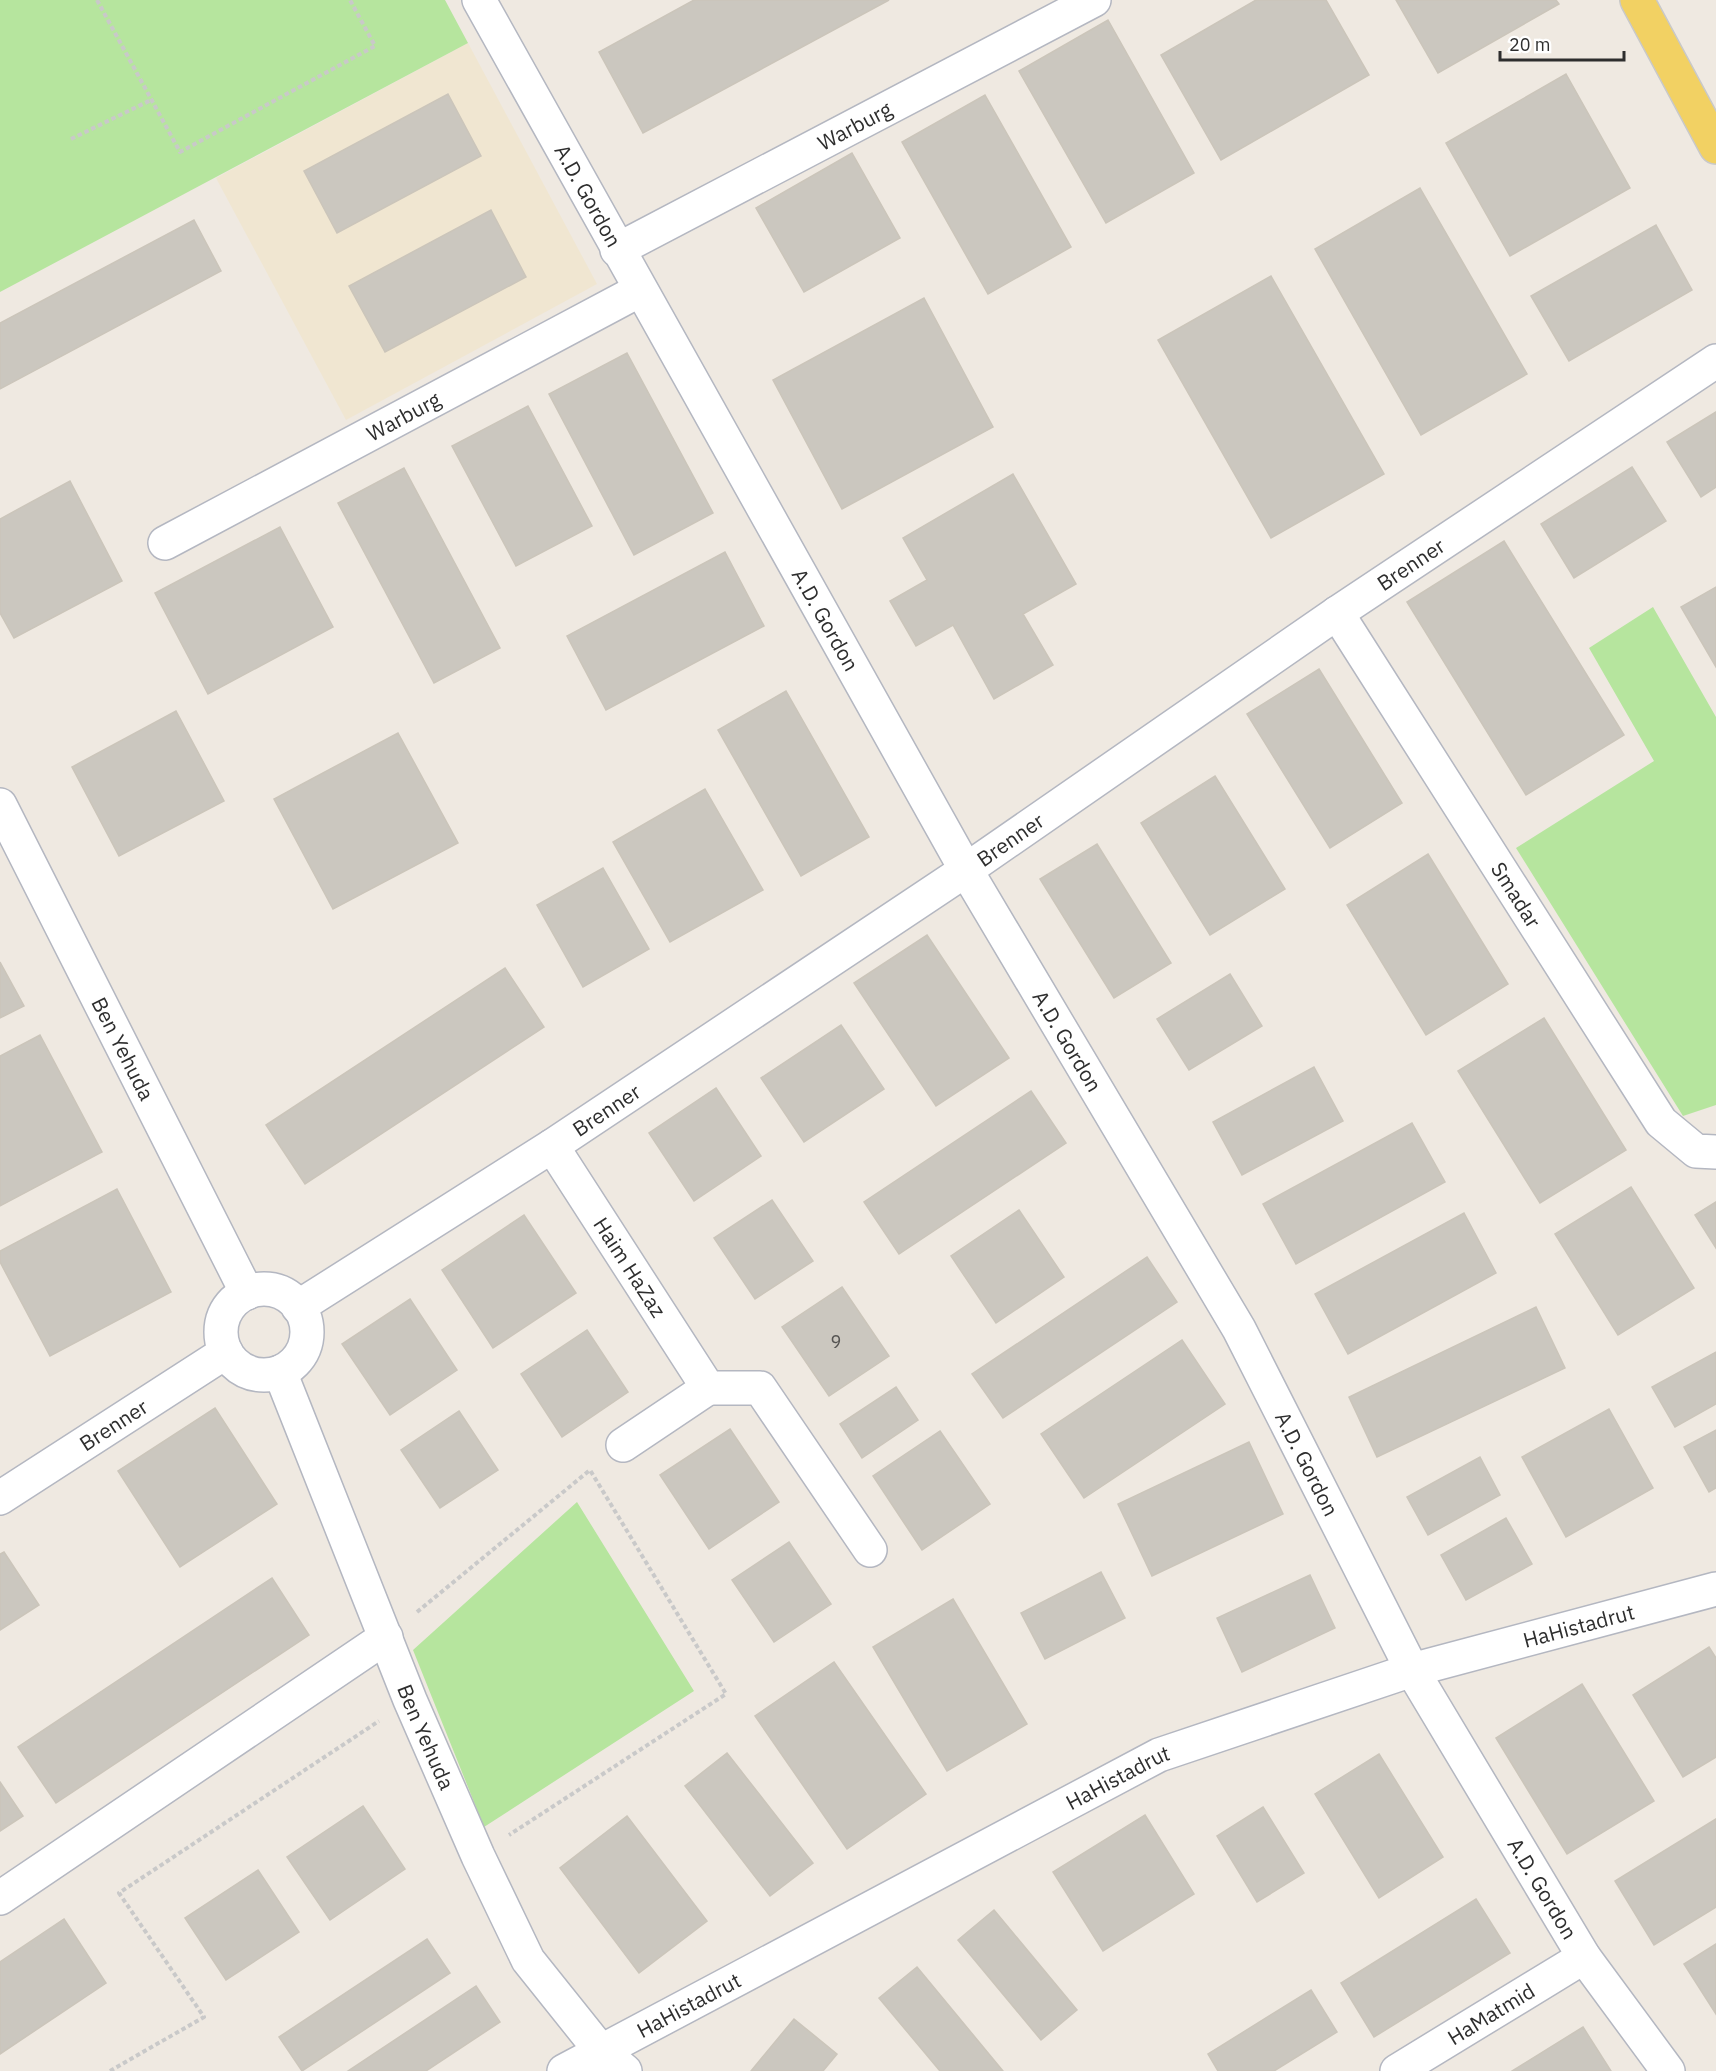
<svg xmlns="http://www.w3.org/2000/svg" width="1716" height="2071" font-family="'IBM Plex Sans',sans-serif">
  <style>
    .education { fill: #f0e6d1 }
    .green { fill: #b6e59e }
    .building { fill: #cbc7bf; stroke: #cbc5ba; stroke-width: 1.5 }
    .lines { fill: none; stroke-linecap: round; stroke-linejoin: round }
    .street-casing { stroke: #b4b7c1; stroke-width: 36 }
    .primary-casing { stroke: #c9c9c9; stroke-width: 36 }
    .path { stroke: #c9c9c9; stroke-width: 4; stroke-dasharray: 4.5 3; stroke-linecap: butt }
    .street { stroke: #fff; stroke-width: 33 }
    .primary { stroke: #f2d163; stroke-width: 33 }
    .labels { text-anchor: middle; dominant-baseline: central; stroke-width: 4.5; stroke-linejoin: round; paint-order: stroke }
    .number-label { font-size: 18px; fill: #555452 }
    .street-label { font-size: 21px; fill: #2e2e2e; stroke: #fff }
  </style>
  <rect width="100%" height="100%" fill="#efe9e1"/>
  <path class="education" d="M468 43 597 284 346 420 216 178Z"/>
  <path class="green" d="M0 0H445L468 43 0 292Z
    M1653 607 1716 717V1105L1683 1116 1516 848 1654 761 1589 648Z
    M577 1502 694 1691 484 1827 413 1650Z"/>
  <path class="building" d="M694 0H889L643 133 599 52Z
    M1256 0H1326L1369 75 1221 160 1161 55Z
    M1396 0H1556L1559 4 1438 73Z
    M1108 20 1194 173 1106 223 1019 71Z
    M1566 74 1630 188 1510 256 1446 143Z
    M448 94 481 156 337 233 304 171Z
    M985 95 1071 247 988 294 902 142Z
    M852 153 900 238 804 292 756 208Z
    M1420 188 1527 374 1421 435 1315 249Z
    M491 210 526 277 385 352 349 286Z
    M194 220 221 271 0 389V323Z
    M1656 225 1692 290 1569 361 1531 296Z
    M1271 276 1384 474 1271 538 1158 340Z
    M924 298 993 427 842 509 773 380Z
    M627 353 713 513 634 555 549 394Z
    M528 406 592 526 516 566 452 446Z
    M1716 412V487L1701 497 1667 442Z
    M1632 467 1666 521 1574 578 1541 524Z
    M404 468 500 648 434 683 338 503Z
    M1013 474 1076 584 1023 614 1053 665 994 699 953 625 916 646 890 601 927 580 903 538Z
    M70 481 122 581 14 638 0 613V519Z
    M280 527 333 627 208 694 155 593Z
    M1504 541 1624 735 1526 795 1407 602Z
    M725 552 764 626 606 710 567 636Z
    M1716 587V667L1681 607Z
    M1319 669 1402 803 1330 848 1247 714Z
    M786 691 869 837 801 876 718 730Z
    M176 711 224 801 119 856 72 767Z
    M398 733 458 843 333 909 274 799Z
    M1215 776 1285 889 1210 935 1141 823Z
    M705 789 763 890 670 942 613 842Z
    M1097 844 1171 963 1114 998 1040 879Z
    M1428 854 1508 984 1426 1035 1347 905Z
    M603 868 649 949 583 987 537 905Z
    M927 935 1009 1058 936 1106 854 983Z
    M0 962 24 1006 0 1018Z
    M505 968 544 1027 305 1184 266 1125Z
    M1230 974 1262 1026 1189 1070 1157 1019Z
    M1544 1018 1626 1150 1540 1203 1458 1071Z
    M841 1025 884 1089 804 1142 761 1078Z
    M40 1035 102 1152 0 1206V1056Z
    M1314 1067 1343 1121 1242 1175 1213 1122Z
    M716 1088 761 1156 694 1201 649 1133Z
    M1031 1091 1066 1143 899 1254 864 1202Z
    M1412 1123 1445 1182 1296 1264 1263 1204Z
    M1631 1187 1694 1288 1618 1335 1555 1234Z
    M117 1189 171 1292 50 1356 0 1262V1251Z
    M772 1200 813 1261 755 1299 714 1238Z
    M1716 1202V1248L1695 1215Z
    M1019 1210 1064 1277 996 1323 951 1256Z
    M1464 1213 1496 1273 1348 1354 1315 1294Z
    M524 1215 576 1293 493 1348 442 1270Z
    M1147 1257 1177 1302 1003 1418 972 1374Z
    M842 1287 889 1356 829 1396 782 1327Z
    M410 1299 457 1370 390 1415 342 1344Z
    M1536 1307 1565 1368 1377 1457 1349 1397Z
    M587 1330 628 1392 562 1437 521 1374Z
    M1182 1340 1225 1404 1084 1498 1041 1434Z
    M1716 1352V1404L1675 1427 1652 1387Z
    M896 1387 918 1420 862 1458 840 1424Z
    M215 1408 277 1504 180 1567 118 1471Z
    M1609 1409 1653 1488 1566 1537 1522 1457Z
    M459 1411 498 1470 440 1508 401 1450Z
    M730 1429 779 1502 709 1549 660 1475Z
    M1716 1430V1488L1709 1492 1684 1447Z
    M940 1431 990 1504 922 1550 873 1476Z
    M1249 1442 1283 1514 1152 1576 1118 1504Z
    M1480 1457 1500 1495 1428 1535 1407 1497Z
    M1506 1518 1532 1564 1466 1600 1441 1555Z
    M789 1542 831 1604 774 1642 732 1580Z
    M4 1552 39 1605 0 1630V1554Z
    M1101 1572 1125 1618 1045 1659 1021 1613Z
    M1310 1575 1335 1628 1242 1672 1217 1618Z
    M272 1578 309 1635 56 1803 18 1747Z
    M953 1599 1027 1724 947 1771 873 1647Z
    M1709 1647 1716 1658V1757L1683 1777 1633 1695Z
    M834 1662 926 1794 847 1849 755 1716Z
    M1582 1684 1654 1801 1567 1854 1496 1738Z
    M727 1753 813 1863 770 1896 685 1786Z
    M1379 1754 1443 1857 1379 1898 1315 1794Z
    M0 1782 23 1816 0 1831Z
    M363 1806 405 1869 330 1920 287 1857Z
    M1263 1807 1304 1873 1257 1902 1217 1836Z
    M1145 1815 1194 1894 1103 1951 1053 1872Z
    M627 1816 707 1921 639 1973 560 1868Z
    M1716 1819V1907L1654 1945 1615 1881Z
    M258 1870 299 1932 226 1980 185 1918Z
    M1476 1899 1510 1953 1374 2037 1341 1983Z
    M994 1910 1077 2010 1041 2040 958 1940Z
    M64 1919 106 1983 0 2054V1962Z
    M427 1939 450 1973 302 2071 279 2037Z
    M1716 1944V2014L1684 1964Z
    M917 1967 1003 2071H940L879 1998Z
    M476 1986 500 2022 426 2071H348Z
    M1311 1990 1337 2032 1274 2071H1218L1208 2054Z
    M794 2019 837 2054 823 2071H751Z
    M1583 2027 1611 2071H1512Z"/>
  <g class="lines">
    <defs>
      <g id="street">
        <path id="s1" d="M479 0 966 870 1239 1329 1412 1670 1584 1957 1668 2071"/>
        <path id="s2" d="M617 250 1094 0"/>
        <path id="s3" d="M165 543 640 290"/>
        <path id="s4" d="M1337 613 1661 1122 1696 1151 1716 1152"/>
        <path id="s5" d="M0 805 247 1293"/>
        <path id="s6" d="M552 1146 708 1388H760L870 1550"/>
        <circle cx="264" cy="1332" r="43"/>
        <path id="s7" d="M298 1307 552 1146 966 870 1337 613 1716 361"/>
        <path id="s8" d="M280 1372 410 1700 478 1856 528 1960 600 2050 625 2071"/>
        <path d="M623 1445 708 1388"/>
        <path id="s9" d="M0 1498 226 1352"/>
        <path d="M0 1898 386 1637"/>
        <path id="s10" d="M564 2071 1159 1755 1412 1670 1716 1589"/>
        <path id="s11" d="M1397 2071 1584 1957"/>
      </g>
      <path id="primary" d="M1637 0 1716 147"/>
    </defs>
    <use href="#street" class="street-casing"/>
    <use href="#primary" class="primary-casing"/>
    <path class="path" d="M97 0 180 152 375 46 350 0
      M71 139 151 100
      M417 1612 590 1470 726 1694 509 1835
      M110 2071 204 2017 119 1893 379 1721"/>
    <use href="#street" class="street"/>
    <use href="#primary" class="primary"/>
  </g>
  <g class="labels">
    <g class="number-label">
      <text x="836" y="1341">9</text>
    </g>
    <g class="street-label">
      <text stroke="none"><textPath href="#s2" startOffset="268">Warburg</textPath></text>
      <text stroke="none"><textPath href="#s1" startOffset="224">A.D. Gordon</textPath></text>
      <text stroke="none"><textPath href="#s3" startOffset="270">Warburg</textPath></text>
      <text stroke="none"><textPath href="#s7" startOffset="1338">Brenner</textPath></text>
      <text stroke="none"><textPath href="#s1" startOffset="710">A.D. Gordon</textPath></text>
      <text stroke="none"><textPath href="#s7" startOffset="852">Brenner</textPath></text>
      <text stroke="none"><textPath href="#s4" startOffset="334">Smadar</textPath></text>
      <text stroke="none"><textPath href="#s1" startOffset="1196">A.D. Gordon</textPath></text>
      <text stroke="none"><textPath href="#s5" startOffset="273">Ben Yehuda</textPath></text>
      <text stroke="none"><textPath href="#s7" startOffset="366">Brenner</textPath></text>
      <text stroke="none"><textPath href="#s6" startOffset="144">Haim HaZaz</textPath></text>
      <text stroke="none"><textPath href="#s9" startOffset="135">Brenner</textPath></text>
      <text stroke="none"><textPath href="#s1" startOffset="1682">A.D. Gordon</textPath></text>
      <text stroke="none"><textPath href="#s10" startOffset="1113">HaHistadrut</textPath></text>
      <text stroke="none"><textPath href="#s8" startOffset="393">Ben Yehuda</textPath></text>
      <text stroke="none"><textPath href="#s10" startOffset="627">HaHistadrut</textPath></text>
      <text stroke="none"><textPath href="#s1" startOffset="2168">A.D. Gordon</textPath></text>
      <text stroke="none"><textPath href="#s10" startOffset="141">HaHistadrut</textPath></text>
      <text stroke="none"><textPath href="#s11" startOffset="110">HaMatmid</textPath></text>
    </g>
  </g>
  <path d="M1500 51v9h124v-9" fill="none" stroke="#2e2e2e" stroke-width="3"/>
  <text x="1509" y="51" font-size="18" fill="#2e2e2e" stroke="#ffffff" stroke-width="4.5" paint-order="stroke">20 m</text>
</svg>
